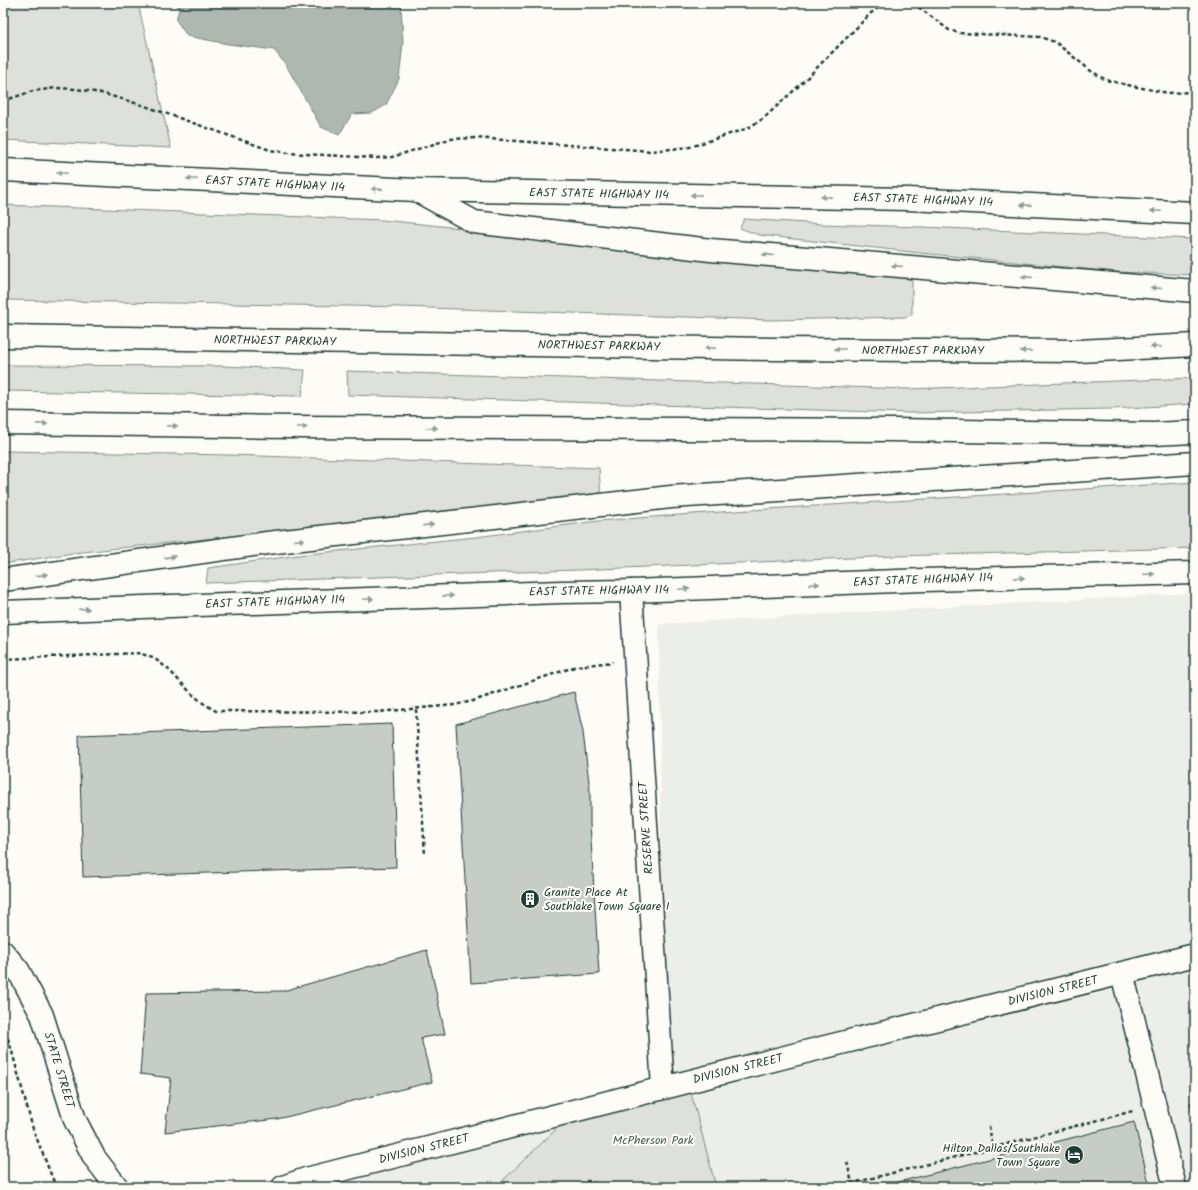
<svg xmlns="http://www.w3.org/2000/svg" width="1198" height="1190" font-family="Kalam,sans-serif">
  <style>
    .built { fill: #eceee9 }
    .green { fill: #dde0db; stroke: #7e8e88 }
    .water { fill: #aeb8b1; stroke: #75877f }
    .building { fill: #c6cdc7; stroke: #1f3d34 }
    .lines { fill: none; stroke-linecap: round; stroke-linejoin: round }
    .minor-casing { stroke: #1f3d34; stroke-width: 25 }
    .major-casing { stroke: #1f3d34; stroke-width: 25 }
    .highway-casing { stroke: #1f3d34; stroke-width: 25 }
    .path { stroke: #1f3d34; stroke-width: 2.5; stroke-dasharray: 4 3; stroke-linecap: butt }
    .minor { stroke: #fdfcf7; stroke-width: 22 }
    .major { stroke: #fdfcf7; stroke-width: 22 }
    .highway { stroke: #fdfcf7; stroke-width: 22 }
    .oneway { fill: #8e9c96 }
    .labels { text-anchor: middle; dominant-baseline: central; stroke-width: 4; stroke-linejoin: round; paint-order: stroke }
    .street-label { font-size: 12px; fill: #1f3d34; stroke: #fdfcf7 }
    .poi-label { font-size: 12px; fill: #1f3d34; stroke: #fdfcf7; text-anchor: start }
    .park-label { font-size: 12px; fill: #455e55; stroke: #fdfcf7 }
  </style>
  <rect width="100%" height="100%" fill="#fdfcf7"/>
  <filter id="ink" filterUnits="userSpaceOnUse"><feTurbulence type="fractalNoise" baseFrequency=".025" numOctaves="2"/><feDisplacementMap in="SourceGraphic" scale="8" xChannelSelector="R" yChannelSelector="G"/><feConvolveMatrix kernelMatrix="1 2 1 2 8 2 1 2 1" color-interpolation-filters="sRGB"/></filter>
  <g filter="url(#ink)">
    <path class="built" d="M1195 593V1187H283L663 1088 659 624Z"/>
    <path class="green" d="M3 3H138L171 148 3 140Z
      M3 205 382 220 499 232 912 279V314L905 317 772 320 401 307 3 300Z
      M744 219 821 224 922 227 1195 239V275L1117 272 920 253 759 235 740 228Z
      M3 365 224 366 305 370 302 396 3 391Z
      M347 371 909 389 1195 378V404L1111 409 909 413 348 395Z
      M3 451 231 455 599 468 601 497 73 553 3 564Z
      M1195 482V548L896 556 578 570 206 583 208 568 299 555 476 537 598 521 720 512Z
      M688 1082 716 1187H496L576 1110Z"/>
    <path class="water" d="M176 3H401L403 43 399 79 386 105 372 113 352 114 339 135 321 127 286 65 274 50 228 44 187 36 176 20 179 9Z"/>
    <path class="building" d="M574 692 583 732 590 791V823L599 974 471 983 456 724Z
      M392 724 396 867 83 877 79 735Z
      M427 950 445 1034 421 1038 432 1082 277 1119 165 1132 171 1078 140 1074 146 993 283 991Z
      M1195 1102V1119L1190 1103Z
      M1134 1122 1150 1187H879Z"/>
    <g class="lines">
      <defs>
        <path id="minor" d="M631 591 663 1088
          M3 952 18 970 42 1015 75 1120 94 1157 117 1187
          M1122 973 1175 1187
          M283 1187 306 1179 793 1055 1195 955"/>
        <path id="major" d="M3 170 416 190 908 199 1195 213
          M3 612 561 592 631 591 924 580 1195 573"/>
        <path id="highway" d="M416 190 474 222 711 250 1195 291
          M3 336 776 349 1079 351 1195 345
          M3 423 292 427 894 430 1153 434 1195 432
          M3 580 267 543 671 497 1195 463"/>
      </defs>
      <use href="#minor" class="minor-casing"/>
      <use href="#major" class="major-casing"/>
      <use href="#highway" class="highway-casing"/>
      <path class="path" d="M913 3 949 30 960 33 1040 37 1055 42 1091 71 1106 80 1132 86 1168 93 1195 92
        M3 101 33 91 57 88 76 89 101 93 142 105 270 150 288 153 377 158 392 157 450 139 475 138 651 151 690 147 748 128 764 118 801 84 871 13 885 3
        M3 659 140 653 155 659 167 668 192 694 203 703 216 711 378 712 454 705 473 701 577 666 613 662
        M416 709 425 855
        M3 1025 11 1048 33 1129 56 1187
        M989 1126 993 1148
        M847 1162 852 1183
        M573 1187 588 1181 606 1187
        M837 1187 995 1147 1133 1111"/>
      <use href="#minor" class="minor"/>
      <use href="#major" class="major"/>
      <use href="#highway" class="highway"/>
    </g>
    <defs><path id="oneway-solid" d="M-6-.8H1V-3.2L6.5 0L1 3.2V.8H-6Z"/></defs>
    <g class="oneway">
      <use href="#oneway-solid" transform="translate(62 173) rotate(-177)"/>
      <use href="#oneway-solid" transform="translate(192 179) rotate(-177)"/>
      <use href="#oneway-solid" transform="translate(377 189) rotate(-177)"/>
      <use href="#oneway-solid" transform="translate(696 195) rotate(-179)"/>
      <use href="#oneway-solid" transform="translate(826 197) rotate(-179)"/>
      <use href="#oneway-solid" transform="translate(1026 205) rotate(-177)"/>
      <use href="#oneway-solid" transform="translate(1156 211) rotate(-177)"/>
      <use href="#oneway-solid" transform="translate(768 255) rotate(-175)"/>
      <use href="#oneway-solid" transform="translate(897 266) rotate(-175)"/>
      <use href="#oneway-solid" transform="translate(1027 277) rotate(-175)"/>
      <use href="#oneway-solid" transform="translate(1156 288) rotate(-175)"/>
      <use href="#oneway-solid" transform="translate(1156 347) rotate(177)"/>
      <use href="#oneway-solid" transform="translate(710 348) rotate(-179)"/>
      <use href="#oneway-solid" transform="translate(840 349) rotate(-180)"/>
      <use href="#oneway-solid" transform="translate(1026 351) rotate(-180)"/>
      <use href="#oneway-solid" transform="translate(42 424) rotate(1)"/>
      <use href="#oneway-solid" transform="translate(172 426) rotate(1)"/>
      <use href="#oneway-solid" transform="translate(302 427)"/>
      <use href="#oneway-solid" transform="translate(432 428)"/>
      <use href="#oneway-solid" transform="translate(428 525) rotate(-7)"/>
      <use href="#oneway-solid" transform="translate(299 540) rotate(-7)"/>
      <use href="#oneway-solid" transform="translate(170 557) rotate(-8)"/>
      <use href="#oneway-solid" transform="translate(1149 574) rotate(-2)"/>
      <use href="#oneway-solid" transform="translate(42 575) rotate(-8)"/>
      <use href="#oneway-solid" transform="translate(1019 578) rotate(-1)"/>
      <use href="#oneway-solid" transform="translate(814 584) rotate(-2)"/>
      <use href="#oneway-solid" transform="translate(684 589) rotate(-2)"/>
      <use href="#oneway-solid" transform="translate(448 596) rotate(-2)"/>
      <use href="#oneway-solid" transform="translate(368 599) rotate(-2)"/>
      <use href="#oneway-solid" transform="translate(84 609) rotate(-2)"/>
    </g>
  </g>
  <defs>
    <symbol id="building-disc" viewBox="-11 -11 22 22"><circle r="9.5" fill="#1f3d34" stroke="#fdfcf7"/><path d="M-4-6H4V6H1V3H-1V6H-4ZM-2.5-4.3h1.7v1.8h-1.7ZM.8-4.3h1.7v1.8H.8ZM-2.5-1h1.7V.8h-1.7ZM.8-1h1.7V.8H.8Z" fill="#fff"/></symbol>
    <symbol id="hotel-disc" viewBox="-11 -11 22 22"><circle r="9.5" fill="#1f3d34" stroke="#fdfcf7"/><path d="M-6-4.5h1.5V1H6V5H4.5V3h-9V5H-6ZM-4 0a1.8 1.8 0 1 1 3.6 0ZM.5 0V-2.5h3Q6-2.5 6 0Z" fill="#fff"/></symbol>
  </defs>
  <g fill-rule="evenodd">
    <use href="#building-disc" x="519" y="888" width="22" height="22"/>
    <use href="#hotel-disc" x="1063" y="1144" width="22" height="22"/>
  </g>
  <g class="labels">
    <g class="street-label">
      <text transform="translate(275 184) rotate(3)">EAST STATE HIGHWAY 114</text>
      <text transform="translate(599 194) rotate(1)">EAST STATE HIGHWAY 114</text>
      <text transform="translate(923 200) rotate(2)">EAST STATE HIGHWAY 114</text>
      <text transform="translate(275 341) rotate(1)">NORTHWEST PARKWAY</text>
      <text transform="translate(599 346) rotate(1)">NORTHWEST PARKWAY</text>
      <text x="923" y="350">NORTHWEST PARKWAY</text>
      <text transform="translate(923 580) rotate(-2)">EAST STATE HIGHWAY 114</text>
      <text transform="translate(599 591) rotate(-1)">EAST STATE HIGHWAY 114</text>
      <text transform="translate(275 602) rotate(-2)">EAST STATE HIGHWAY 114</text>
      <text transform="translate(646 828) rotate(-94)">RESERVE STREET</text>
      <text transform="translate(1053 991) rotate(-14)">DIVISION STREET</text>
      <text transform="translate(738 1069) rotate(-14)">DIVISION STREET</text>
      <text transform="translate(59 1070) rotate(73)">STATE STREET</text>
      <text transform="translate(424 1149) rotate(-14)">DIVISION STREET</text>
    </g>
    <g class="poi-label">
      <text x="544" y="892">Granite Place At<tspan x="544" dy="14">Southlake Town Square I</tspan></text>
      <text x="1060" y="1148" text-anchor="end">Hilton Dallas/Southlake<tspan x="1060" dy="14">Town Square</tspan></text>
    </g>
    <g class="park-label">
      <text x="653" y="1140">McPherson Park</text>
    </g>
  </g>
  <rect width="1198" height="1190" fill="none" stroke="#fdfcf7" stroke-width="16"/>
  <rect x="8" y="8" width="1182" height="1174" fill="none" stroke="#1f3d34" stroke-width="1.5" filter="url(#ink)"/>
</svg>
